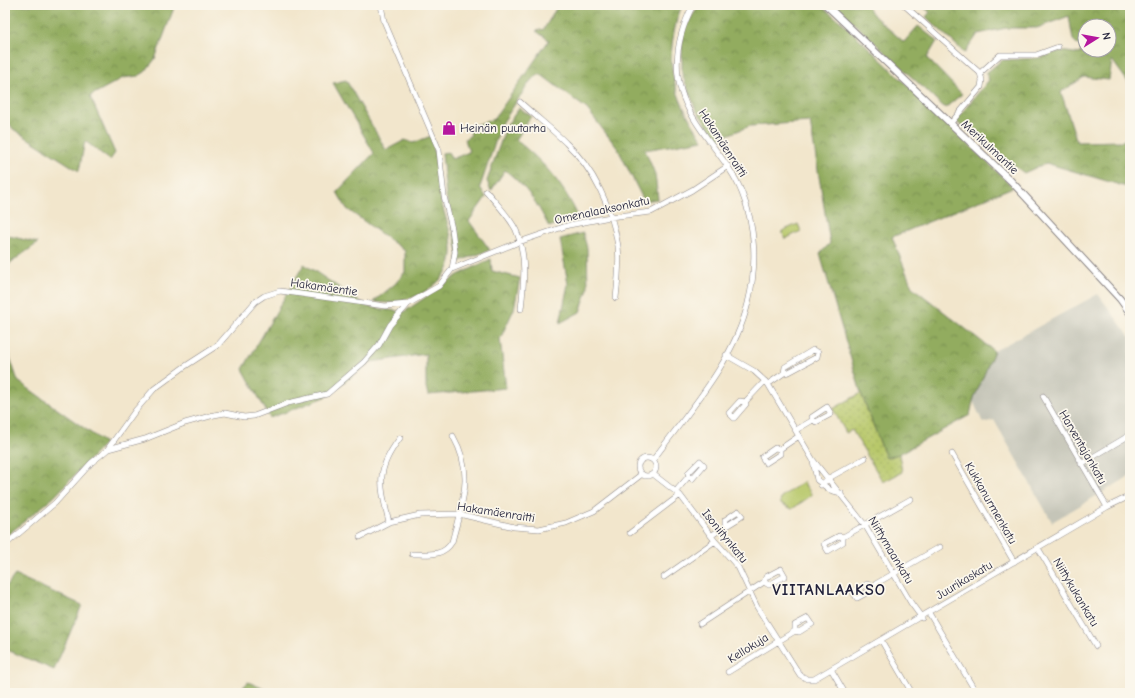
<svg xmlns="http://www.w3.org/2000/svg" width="1135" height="698" font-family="'Comic Neue',sans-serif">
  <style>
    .industrial { fill: #c5c5b8 }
    .grass { fill: url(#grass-dots); stroke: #6d7553 }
    .forest { fill: url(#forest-crowns); stroke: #5a674d; fill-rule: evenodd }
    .green { fill: #b8c86b; stroke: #6d7553 }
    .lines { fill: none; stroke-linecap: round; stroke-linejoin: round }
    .minor-casing { stroke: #8a8484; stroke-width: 6 }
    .tertiary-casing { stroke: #8a8484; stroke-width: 8 }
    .minor { stroke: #fff; stroke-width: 5 }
    .tertiary { stroke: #fff; stroke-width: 6 }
    .labels { text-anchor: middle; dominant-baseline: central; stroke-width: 3.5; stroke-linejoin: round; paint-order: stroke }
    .poi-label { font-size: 12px; fill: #22223b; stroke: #fbf7ec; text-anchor: start }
    .street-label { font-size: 12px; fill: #22223b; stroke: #fbf7ec }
    .district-label { font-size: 16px; font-weight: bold; letter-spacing: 1px; fill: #22223b; stroke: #fbf7ec }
  </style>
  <defs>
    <pattern id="grass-dots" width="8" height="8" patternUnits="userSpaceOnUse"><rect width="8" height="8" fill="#b8c86b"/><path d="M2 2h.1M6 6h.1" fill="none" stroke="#9eac5e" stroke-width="1.8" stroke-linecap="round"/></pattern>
    <pattern id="forest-crowns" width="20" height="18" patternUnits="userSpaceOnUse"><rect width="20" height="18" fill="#92ac5f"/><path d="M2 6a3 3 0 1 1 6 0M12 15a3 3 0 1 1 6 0" fill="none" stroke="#778c50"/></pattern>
  </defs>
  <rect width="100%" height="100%" fill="#fbf7ec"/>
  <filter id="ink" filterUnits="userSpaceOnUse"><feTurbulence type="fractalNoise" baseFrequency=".025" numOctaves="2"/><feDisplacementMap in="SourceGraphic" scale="8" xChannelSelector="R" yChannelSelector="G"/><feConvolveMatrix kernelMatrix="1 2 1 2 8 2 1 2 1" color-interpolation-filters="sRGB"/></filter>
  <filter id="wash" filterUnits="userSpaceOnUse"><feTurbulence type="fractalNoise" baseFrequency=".012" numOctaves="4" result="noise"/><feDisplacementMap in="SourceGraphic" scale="16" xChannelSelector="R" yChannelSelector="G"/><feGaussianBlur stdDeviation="0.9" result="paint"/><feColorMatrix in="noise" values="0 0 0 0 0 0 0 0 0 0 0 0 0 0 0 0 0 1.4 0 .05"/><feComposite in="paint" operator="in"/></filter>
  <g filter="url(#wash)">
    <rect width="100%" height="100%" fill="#f2e6cc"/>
    <path class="industrial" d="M1098 294 1130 337V476L1052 522 994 420 983 423 973 401 994 351Z"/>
    <path class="grass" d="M861 393 886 458 899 454 902 472 883 482 852 430 846 433 833 409Z"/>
    <path class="forest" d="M5 5H175L155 59 145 72 138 76 123 78 90 96 115 153 110 160 85 141 79 171 13 129 7 120 5 121Z
      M558 5H682C662 58 671 94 703 140L645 150 655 174 658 199 644 201 618 149 587 109 540 74 531 80 501 125 480 187 486 197 469 221 490 250 457 262 458 252 446 195 442 153 448 152 452 159 469 152 465 139 471 135 469 127 494 119 549 40 536 31 544 29Z
      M699 5H820L845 25 1013 187 892 237 912 287 994 351 973 401 970 415 899 454 886 458 861 393 820 254 830 243 810 122 750 126 717 139 696 110 682 74V33Z
      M834 5H866L875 17 904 42 918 26 937 41 927 58 962 94 945 108Z
      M920 5H1130V85L1112 60 1109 80 1084 77 1061 92 1077 142 1122 141 1130 138V188L1046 163 1024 173 955 121 989 80 986 73 1002 60 1039 58 1060 51 1081 54 1080 47 1073 40 1069 16 1037 28H1006L978 34 965 53 926 17 930 12ZM1085 26H1109V50H1085Z
      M346 80 386 150 405 140 413 143 431 136C436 156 437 176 440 196 444 216 453 233 452 253 451 281 421 297 397 302 390 304 381 302 373 302L395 284 405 272V251L347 209 337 192 374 153 333 83Z
      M519 108 531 116 516 140C544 162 563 184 578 216L549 227C536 201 528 189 505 170L491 191 487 181 506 127Z
      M583 233 587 248 588 289 580 312 560 323 568 284 560 239Z
      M5 235 38 243 10 263 5 271Z
      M491 259 492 271 520 278 514 309 500 339 506 388 428 395 426 387V354L371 362 323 398 270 418 243 369 304 264 368 307 404 312 458 275Z
      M5 343 18 381 105 443 54 497 5 537Z
      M15 575 82 605 54 670 5 649V588Z
      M248 682 274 693H237Z"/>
    <path class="green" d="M798 224 801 231 785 239 782 231Z
      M803 482 812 495 792 509 780 503 781 497Z"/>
  </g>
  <g filter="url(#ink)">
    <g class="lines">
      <defs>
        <path id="minor" d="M904 5 980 73 982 80 981 87 950 124
          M980 73 1000 55H1036L1058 47
          M520 102C535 116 552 129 566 143 594 169 612 208 618 246 620 263 618 280 616 298
          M486 191C496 203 509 216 516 230 527 256 524 282 521 309
          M452 269 519 242 569 225 610 217 651 212 692 190 728 166
          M726 355 754 371 768 384 813 460 865 525 911 603 922 618
          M768 384 784 373 789 372 817 357 818 352 813 350 785 367 784 373
          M1043 396 1107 507
          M745 402 740 401 729 413 734 418 746 404 745 402 765 381
          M796 430 813 420 816 422 831 414 827 407 812 417 813 420
          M108 449 145 439 185 423 214 415 225 413 244 417 254 416 288 403 327 394 364 362 379 345 390 325 408 304
          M780 449 775 448 762 457 766 463 780 454V449L799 436
          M952 454 1014 562
          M638 467a9 9 0 1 1 18 0a9 9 0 1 1-18 0Z
          M653 460C688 412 734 362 748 303 757 267 756 227 742 193 731 165 708 143 693 117 670 80 674 42 693 5
          M813 461 817 480 830 490 841 493
          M1081 464 1130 435
          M653 474 680 495 715 541 738 567 757 607 800 675 807 679H814L831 669 1107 507 1130 496
          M821 485 829 478 865 458
          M676 491 689 476 692 479 704 465 700 461 688 473 689 476
          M389 522C380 484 375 471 400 438
          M630 533 680 495
          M711 536C721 528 731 524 742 516L738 511 725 520V525
          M360 537 389 522 420 515 459 514 514 527 539 529 566 523 594 511 642 474
          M843 537 839 536 824 544 828 551 843 542V537L911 499
          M5 545 55 503 91 463 107 450 135 411 154 389 184 367 218 345 255 302 264 296 280 291 385 306 408 304 439 286 452 269 455 252 452 229 444 196 439 150 384 21 381 5
          M1038 548 1096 646
          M412 554C428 554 443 557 452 542 462 502 475 475 453 436
          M664 577 715 541
          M872 586 867 584 853 592 857 598 870 591 872 586 940 547
          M929 613 974 689 981 693
          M700 624 764 582 769 585 785 576 781 569 766 577 764 582
          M881 640 912 693
          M831 669 845 693
          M728 672 795 631 799 632 812 624 808 618 795 625V631
          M986 693H989"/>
        <path id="tertiary" d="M826 5 1011 181 1120 299 1130 313"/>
      </defs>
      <use href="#minor" class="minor-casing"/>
      <use href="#tertiary" class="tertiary-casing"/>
      <use href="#minor" class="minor"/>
      <use href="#tertiary" class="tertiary"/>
    </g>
  </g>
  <defs>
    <symbol id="shop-bare" viewBox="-9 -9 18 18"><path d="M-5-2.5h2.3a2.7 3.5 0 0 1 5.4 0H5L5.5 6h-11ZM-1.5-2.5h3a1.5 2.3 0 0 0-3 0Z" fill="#b5179e" stroke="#fbf7ec" stroke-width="2.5" paint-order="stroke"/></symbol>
  </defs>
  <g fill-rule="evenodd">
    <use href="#shop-bare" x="439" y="118" width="20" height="20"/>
  </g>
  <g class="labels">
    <g class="poi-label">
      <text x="460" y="128">Heinän puutarha</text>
    </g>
    <g class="street-label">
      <text transform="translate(723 143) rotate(57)">Hakamäenraitti</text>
      <text transform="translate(990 147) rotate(43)">Merikulmantie</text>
      <text transform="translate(602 210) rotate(-12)">Omenalaaksonkatu</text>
      <text transform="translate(324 287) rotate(8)">Hakamäentie</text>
      <text transform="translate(1083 447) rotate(60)">Harventajankatu</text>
      <text transform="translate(991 503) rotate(60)">Kukkanurmenkatu</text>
      <text transform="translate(496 512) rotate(9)">Hakamäenraitti</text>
      <text transform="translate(725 536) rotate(51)">Isoniitynkatu</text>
      <text transform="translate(891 550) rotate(59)">Niittymaankatu</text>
      <text transform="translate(964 580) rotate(-31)">Juurikaskatu</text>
      <text transform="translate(1076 592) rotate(59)">Niittykukankatu</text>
      <text transform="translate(748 648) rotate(-32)">Kellokuja</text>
    </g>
    <g class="district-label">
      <text x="829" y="590">VIITANLAAKSO</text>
    </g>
  </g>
  <rect width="1135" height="698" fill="none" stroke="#fbf7ec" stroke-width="20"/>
  <g transform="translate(1097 38) rotate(79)"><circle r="19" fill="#fbf7ec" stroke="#a4a2a5"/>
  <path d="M0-3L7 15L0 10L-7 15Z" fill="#b5179e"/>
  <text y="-6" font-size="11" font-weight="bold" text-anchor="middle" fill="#22223b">N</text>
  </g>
</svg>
